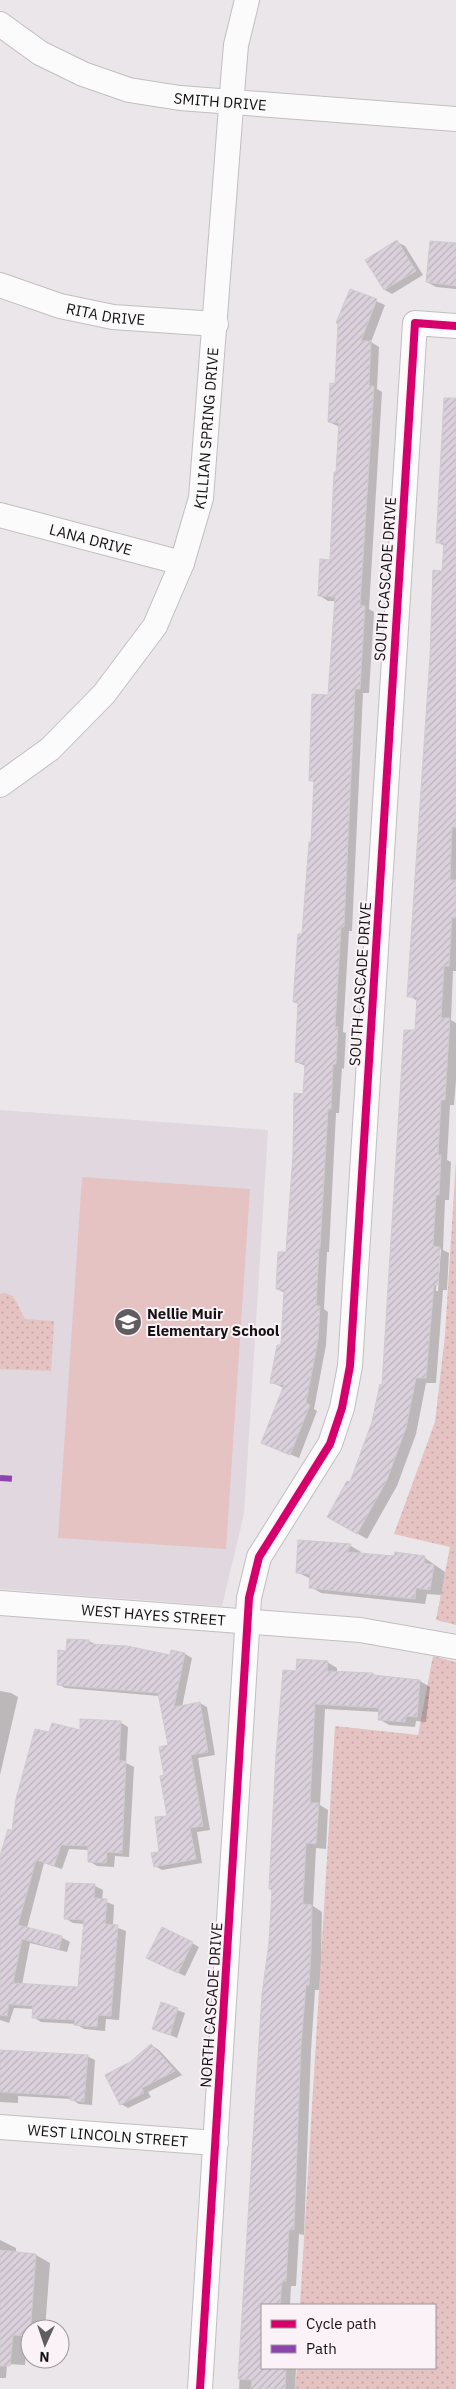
<svg xmlns="http://www.w3.org/2000/svg" width="456" height="2389" viewBox="0 0 456 2389" font-family="'IBM Plex Sans',sans-serif">
  <style>
    .built { fill: #e1d7de }
    .grass { fill: url(#grass-dots) }
    .garden { fill: #e5c3c2 }
    .shadow { fill: #0003; fill-rule: evenodd }
    .building { fill: url(#building-hatch); stroke: #cecbce }
    .lines { fill: none; stroke-linecap: round; stroke-linejoin: round }
    .minor-casing { stroke: #c2bec0; stroke-width: 26 }
    .minor { stroke: #fcfbfc; stroke-width: 24 }
    .quiet { stroke: #8e44ad; stroke-width: 6; stroke-dasharray: 12 6; stroke-linecap: butt }
    .cycleway-casing { stroke: #faf2f6; stroke-width: 11 }
    .cycleway { stroke: #d6006c; stroke-width: 8 }
    .labels { text-anchor: middle; dominant-baseline: central; stroke-width: 4; stroke-linejoin: round; paint-order: stroke }
    .street-label { font-size: 15px; fill: #151214; stroke: #faf2f6 }
    .poi-label { font-size: 15px; font-weight: bold; fill: #151214; stroke: #faf2f6; text-anchor: start }
  </style>
  <defs>
    <pattern id="grass-dots" width="8" height="8" patternUnits="userSpaceOnUse" patternTransform="scale(1.25)"><rect width="8" height="8" fill="#e5c3c2"/><path d="M2 2h.1M6 6h.1" fill="none" stroke="#c4a6a6" stroke-width="1.8" stroke-linecap="round"/></pattern>
    <pattern id="building-hatch" width="6" height="6" patternUnits="userSpaceOnUse" patternTransform="scale(1.25)"><rect width="6" height="6" fill="#dbd1dc"/><path d="M-1 1l2-2M0 6l6-6M5 7l2-2" fill="none" stroke="#bbb2bc"/></pattern>
  </defs>
  <rect width="100%" height="100%" fill="#ebe6e9"/>
  <polygon class="built" points="0,1110 268,1130 244,1514 222,1606 0,1589"/>
  <g class="grass">
    <polygon points="456,1160 456,1625 436,1620 450,1547 394,1534 435,1422 445,1335"/>
    <polygon points="5,1293 13,1296 25,1319 54,1321 51,1371 0,1369 0,1294"/>
    <polygon points="433,1656 456,1662 456,2389 295,2389 297,2368 435,2368 435,2305 300,2305 335,1726 418,1735"/>
  </g>
  <polygon class="garden" points="82,1177 250,1189 226,1549 58,1538"/>
  <g class="shadow">
    <polygon points="397,242 405,246 423,275 392,294 385,290"/>
    <polygon points="456,245 456,289 436,287 427,282"/>
    <polygon points="351,290 385,305 371,342 379,347 377,389 382,392 369,609 374,612 369,693 363,693 352,931 349,931 343,1032 346,1033 344,1069 342,1068 339,1113 336,1113 329,1252 327,1252 324,1309 328,1312 326,1345 314,1409 317,1411 299,1458 263,1443 284,1388 271,1382 282,1347 285,1293 277,1289 287,1253 306,1066 296,1062 299,1004 294,1002 304,935 312,844 315,783 310,780 330,696 336,601 328,601 320,596 331,561 337,473 340,427 329,422"/>
    <path d="M 456,416 L 456,971 L 453,971 L 451,1020 L 456,1023 L 456,1080 L 454,1105 L 450,1105 L 447,1160 L 451,1162 L 449,1200 L 445,1200 L 443,1250 L 449,1253 L 447,1290 L 443,1290 L 436,1383 L 426,1383 L 416,1434 L 397,1486 L 367,1539 L 328,1517 L 351,1484 L 373,1423 L 383,1386 L 416,1032 L 418,1001 L 409,996 L 443,572 L 445,546 L 437,542 ZM 438,1249 L 441,1249 L 438,1291 L 436,1291 Z"/>
    <polygon points="299,1542 351,1546 361,1552 359,1555 425,1558 445,1572 441,1595 427,1594 425,1604 321,1593 311,1587 311,1579 297,1572"/>
    <polygon points="89,1641 96,1645 171,1656 185,1654 192,1658 182,1707 200,1703 207,1707 215,1755 198,1758 210,1830 197,1832 202,1863 162,1870 155,1866 161,1853 169,1817 166,1776 170,1746 159,1696 65,1688 58,1684 68,1652"/>
    <polygon points="327,1662 337,1668 337,1672 373,1674 378,1677 420,1681 430,1687 426,1722 416,1721 415,1727 389,1725 379,1719 380,1712 325,1709 320,1805 328,1810 326,1849 316,1848 313,1906 322,1912 321,1958 319,1990 315,1990 311,2051 304,2235 299,2234 296,2286 291,2286 290,2305 262,2305 262,2368 296,2368 295,2389 239,2389 264,1994 298,1672"/>
    <polygon points="0,1691 11,1693 18,1697 0,1775"/>
    <polygon points="120,1722 128,1727 126,1763 134,1767 129,1857 115,1856 114,1867 97,1866 89,1861 90,1850 69,1849 62,1869 44,1863 27,1928 61,1937 70,1942 67,1952 30,1943 22,1985 79,1988 85,1924 73,1923 65,1918 95,1886 103,1890 102,1900 114,1905 113,1926 126,1931 119,2020 106,2019 105,2031 84,2029 76,2024 41,2022 33,2017 34,2009 14,2008 9,2023 0,2020 0,1861 14,1832 50,1734 81,1732"/>
    <polygon points="192,1943 199,1947 185,1976 155,1962"/>
    <polygon points="162,2004 185,2013 177,2038 154,2028"/>
    <polygon points="151,2045 159,2050 182,2075 148,2092 151,2097 128,2108 121,2104 131,2063"/>
    <polygon points="0,2051 87,2056 95,2060 92,2105 79,2104 71,2099 18,2096 18,2103 0,2102"/>
    <polygon points="0,2240 16,2248 16,2253 36,2255 50,2263 45,2329 30,2329 30,2342 27,2342 25,2365 7,2364 6,2378 0,2378"/>
  </g>
  <g class="building">
    <polygon points="397,240 416,271 384,290 365,260"/>
    <polygon points="430,241 456,243 456,286 426,282"/>
    <polygon points="350,289 377,299 361,341 371,341 369,386 374,386 360,605 365,606 360,689 355,689 344,927 341,927 335,1027 338,1027 336,1064 333,1064 331,1109 328,1109 320,1248 319,1248 316,1306 320,1306 318,1340 306,1403 310,1405 290,1455 261,1443 284,1385 270,1383 277,1345 281,1345 284,1290 276,1289 278,1252 286,1252 293,1154 294,1093 303,1094 305,1063 295,1062 298,1002 293,1002 298,934 302,934 309,842 311,842 314,781 309,781 312,694 328,695 335,597 318,596 320,559 330,560 334,472 336,472 339,423 328,422 330,383 335,384 338,324 336,323"/>
    <polygon points="444,398 456,398 456,827 452,827 450,880 456,880 456,918 452,917 449,966 444,966 441,1018 450,1018 445,1100 441,1100 438,1155 441,1155 439,1195 436,1195 433,1246 440,1247 438,1285 434,1285 426,1378 416,1378 406,1428 387,1480 357,1534 327,1517 347,1481 350,1482 372,1422 380,1384 382,1385 404,1030 415,1030 417,997 407,997 430,657 433,570 442,571 444,543 436,543"/>
    <polygon points="298,1540 351,1544 347,1552 394,1556 395,1552 425,1556 424,1563 434,1565 430,1590 416,1588 415,1599 309,1588 310,1574 296,1573"/>
    <polygon points="67,1639 89,1640 89,1644 127,1646 170,1655 171,1650 185,1653 174,1707 200,1702 208,1752 191,1755 203,1826 190,1828 196,1859 154,1867 151,1853 159,1852 155,1817 167,1816 160,1776 164,1775 159,1747 168,1745 158,1693 57,1685 58,1650 66,1651"/>
    <polygon points="297,1659 328,1661 327,1671 373,1673 373,1675 420,1680 417,1717 406,1716 405,1722 378,1720 379,1708 315,1704 310,1803 319,1803 316,1844 306,1843 303,1900 303,1904 312,1905 311,1952 309,1985 306,1985 301,2045 294,2230 289,2229 286,2281 282,2281 280,2305 262,2305 262,2368 286,2368 285,2389 251,2389 252,2380 238,2379 262,1994 269,1943 272,1890 269,1889 276,1755 283,1670 296,1671"/>
    <polygon points="80,1719 121,1721 119,1761 126,1761 122,1853 107,1852 106,1863 88,1862 88,1846 61,1845 54,1866 36,1860 18,1925 62,1936 59,1949 22,1939 13,1983 78,1987 84,1920 64,1919 66,1883 95,1884 94,1898 107,1899 105,1924 118,1925 111,2016 98,2015 97,2027 74,2025 75,2020 32,2018 33,2006 9,2004 7,2016 0,2015 0,1856 8,1829 12,1831 16,1799 35,1729 49,1732 52,1723 80,1730"/>
    <polygon points="162,1927 193,1942 178,1973 146,1958"/>
    <polygon points="161,2002 178,2008 170,2035 152,2029"/>
    <polygon points="151,2044 175,2071 142,2088 144,2093 120,2105 105,2075 130,2062"/>
    <polygon points="0,2050 88,2055 84,2102 70,2100 70,2096 0,2092"/>
    <polygon points="0,2250 36,2254 30,2336 13,2335 10,2366 0,2366"/>
  </g>
  <g class="lines">
    <g class="minor-casing">
      <g id="minor">
        <path id="s1" d="M 0,24 L 40,53 L 83,74 L 129,90 L 180,98 L 456,119"/>
        <path id="s2" d="M 0,285 L 60,306 L 113,317 L 216,324"/>
        <path id="s3" d="M 0,515 L 182,563"/>
        <path id="s4" d="M 0,785 L 50,749 L 104,694 L 155,626 L 182,563 L 201,498 L 233,81 L 236,45 L 247,0"/>
        <path id="s5" d="M 0,1603 L 360,1630 L 456,1647"/>
        <path id="s6" d="M 0,2127 L 216,2143"/>
        <polyline points="200,2389 249,1598 259,1557 330,1444 342,1408 350,1366 415,323 456,326"/>
      </g>
    </g>
    <use href="#minor" class="minor"/>
    <polyline class="quiet" points="0,1478 16,1479"/>
    <g class="cycleway-casing">
      <polyline id="cycleway" points="200,2389 249,1598 259,1557 330,1444 342,1408 350,1366 415,323 456,326"/>
    </g>
    <use href="#cycleway" class="cycleway"/>
  </g>
  <defs>
    <g id="school-disc" transform="scale(1.4375)"><circle r="9.5" fill="#605c5f" stroke="#faf2f6"/><path d="M0-5L7-2L0 1L-7-2ZM-4 1L0 2.5L4 1V4Q0 6-4 4Z" fill="#fff"/></g>
  </defs>
  <g fill-rule="evenodd">
    <use href="#school-disc" x="128" y="1322"/>
  </g>
  <g class="labels">
    <g class="street-label">
      <text stroke="none"><textPath href="#s1" startOffset="238">SMITH DRIVE</textPath></text>
      <text stroke="none"><textPath href="#s2" startOffset="110">RITA DRIVE</textPath></text>
      <text stroke="none"><textPath href="#s4" startOffset="430">KILLIAN SPRING DRIVE</textPath></text>
      <text stroke="none"><textPath href="#s3" startOffset="94">LANA DRIVE</textPath></text>
      <text transform="translate(385 579) rotate(-86)">SOUTH CASCADE DRIVE</text>
      <text transform="translate(360 984) rotate(-86)">SOUTH CASCADE DRIVE</text>
      <text stroke="none"><textPath href="#s5" startOffset="154">WEST HAYES STREET</textPath></text>
      <text transform="translate(211 2005) rotate(-86)">NORTH CASCADE DRIVE</text>
      <text stroke="none"><textPath href="#s6" startOffset="108">WEST LINCOLN STREET</textPath></text>
    </g>
    <g class="poi-label">
      <text x="147" y="1313">Nellie Muir<tspan x="147" dy="17">Elementary School</tspan></text>
    </g>
  </g>
  <rect x="261" y="2304" width="175" height="65" fill="#faf2f6" stroke="#9e989c"/>
  <rect x="271" y="2320" width="25" height="8" fill="#d6006c" stroke="#9e989c"/>
  <text x="306" y="2329" font-size="15" fill="#151214">Cycle path</text>
  <rect x="271" y="2345" width="25" height="8" fill="#8e44ad" stroke="#9e989c"/>
  <text x="306" y="2354" font-size="15" fill="#151214">Path</text>
  <g transform="translate(45 2344) rotate(183)"><circle r="24" fill="#faf2f6" stroke="#9e989c"/>
  <path d="M0-4L9 19L0 12L-9 19Z" fill="#605c5f"/>
  <text y="-8" font-size="14" font-weight="bold" text-anchor="middle" fill="#151214">N</text>
  </g>
</svg>
